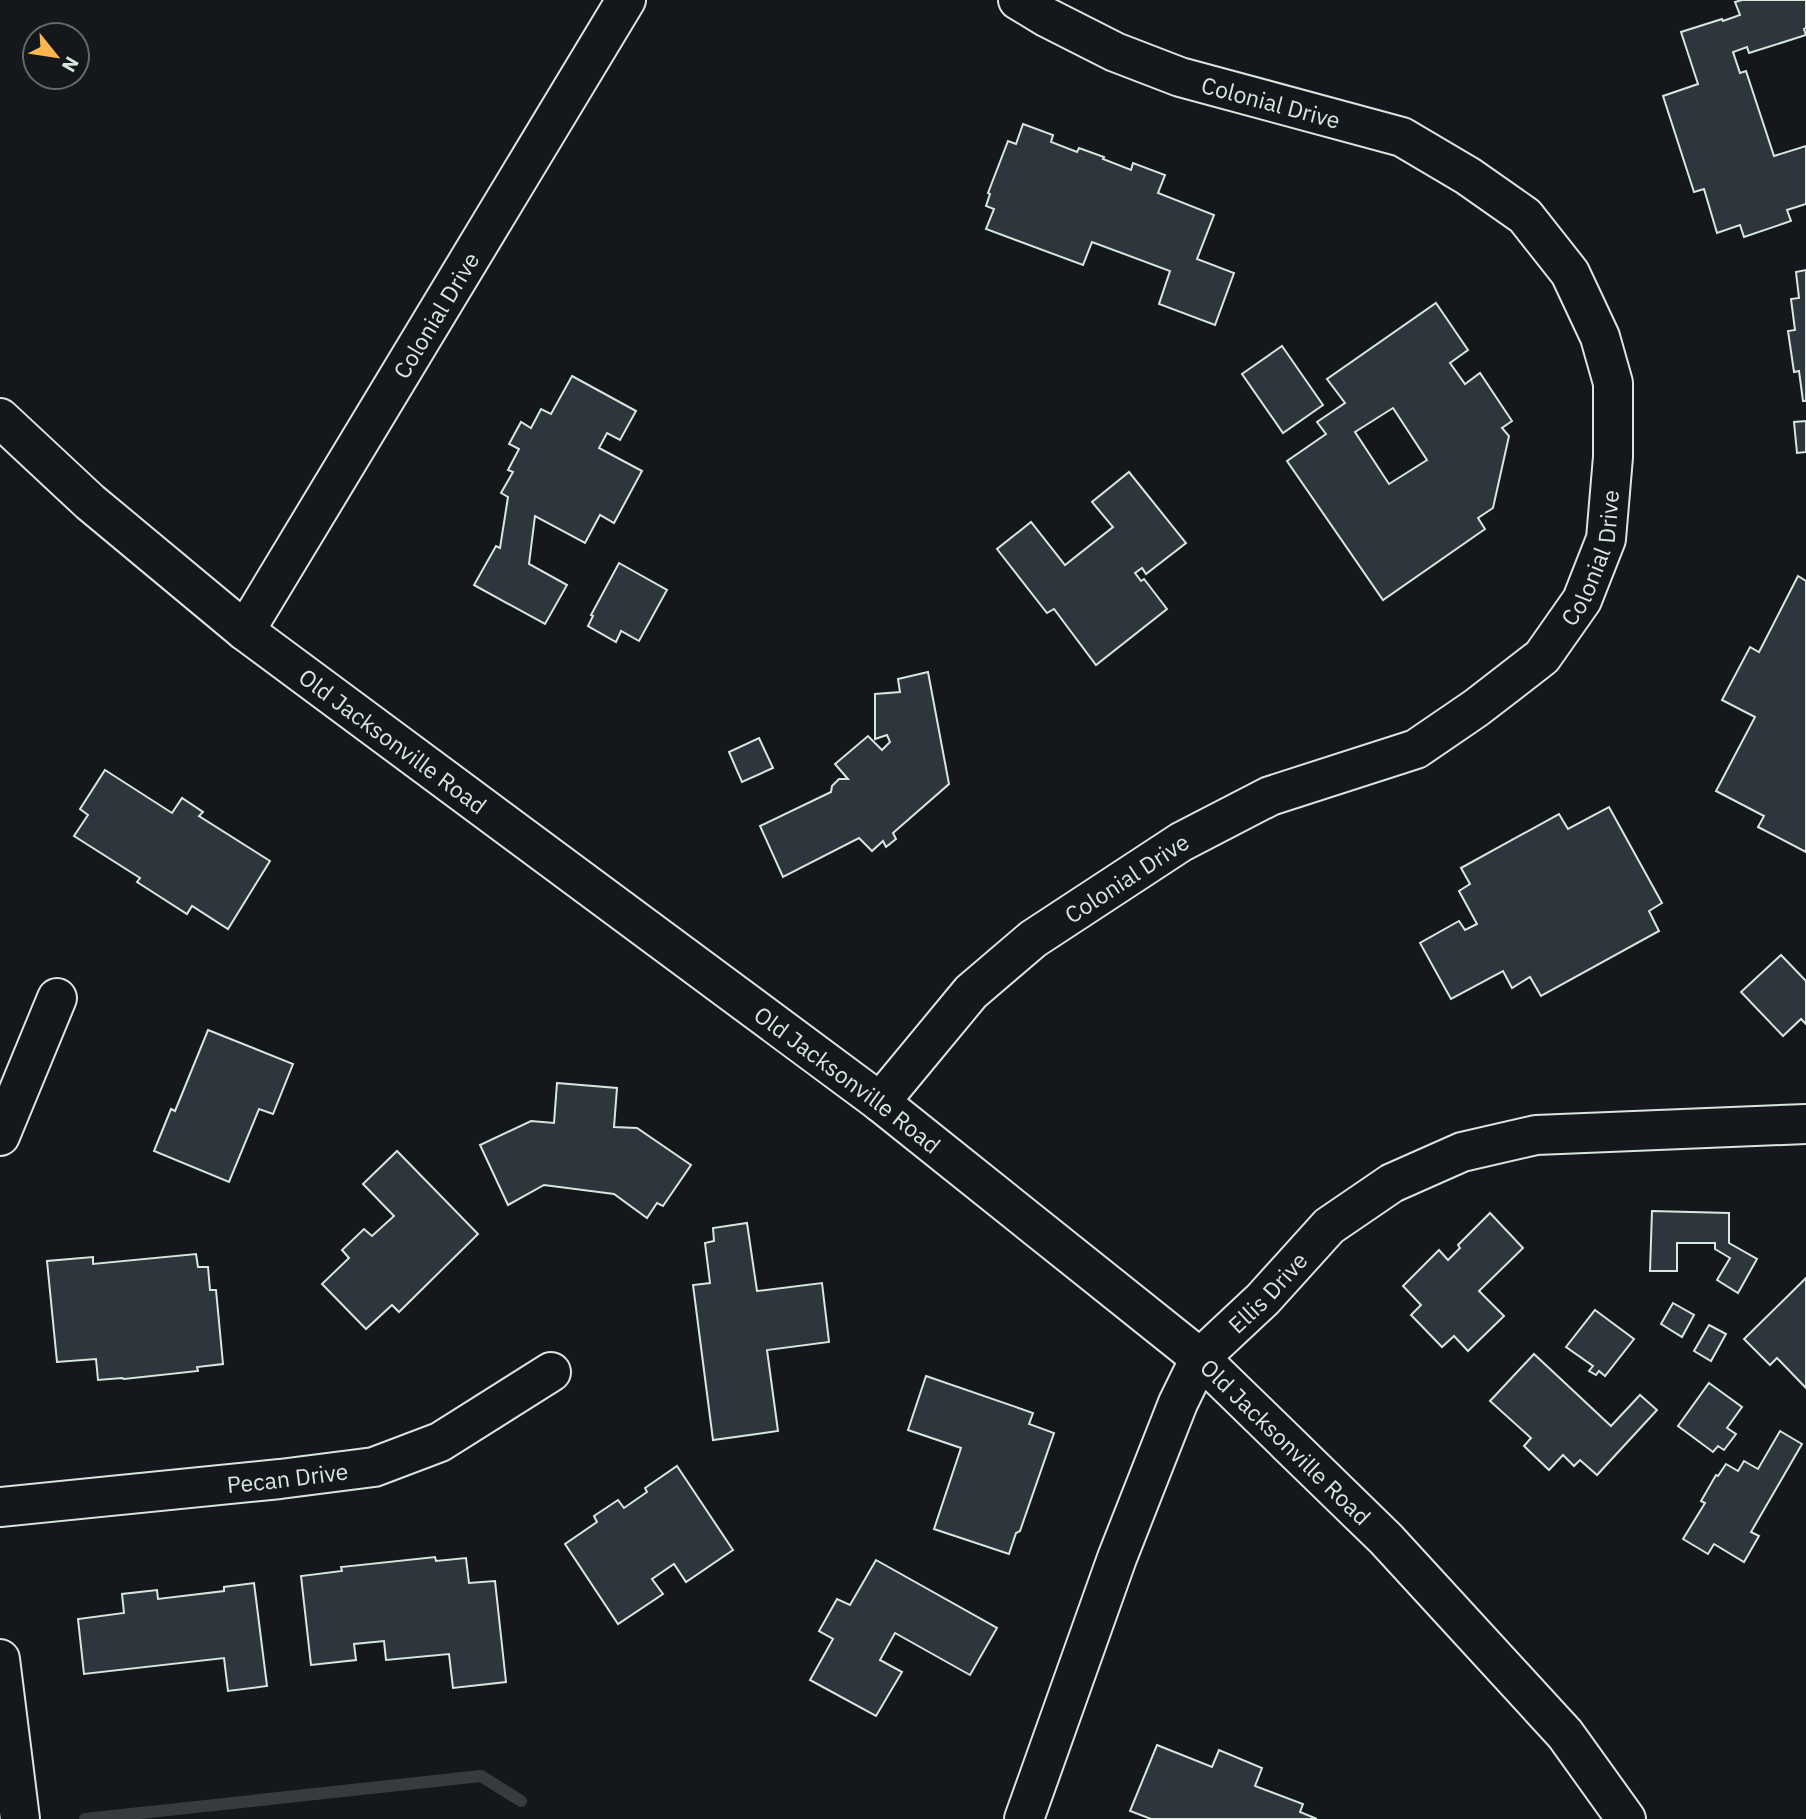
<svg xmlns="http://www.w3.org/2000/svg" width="1806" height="1819" viewBox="0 0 1806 1819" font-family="'IBM Plex Sans',sans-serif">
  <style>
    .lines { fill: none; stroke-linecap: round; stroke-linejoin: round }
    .stream { stroke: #363b3e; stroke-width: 12 }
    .building { fill: #2c363c; stroke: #d8e6dc; stroke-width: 2; fill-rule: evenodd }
    .minor-casing { stroke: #d8e6dc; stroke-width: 42 }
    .major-casing { stroke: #d8e6dc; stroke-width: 42 }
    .minor { stroke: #14181c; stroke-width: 38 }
    .major { stroke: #14181c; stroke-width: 38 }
    .labels { text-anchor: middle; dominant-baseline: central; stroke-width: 5; stroke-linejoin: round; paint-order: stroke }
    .street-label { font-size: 23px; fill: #d8e6dc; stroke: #14181c }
  </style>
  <rect width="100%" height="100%" fill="#14181c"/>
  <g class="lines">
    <polyline class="stream" points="85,1819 481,1776 521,1801"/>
  </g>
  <g class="building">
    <polygon points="1742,0 1806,0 1806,28 1804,29 1806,35 1749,53 1747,47 1733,52 1740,73 1746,71 1774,156 1806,146 1806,204 1787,210 1791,221 1744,237 1740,225 1717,233 1704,189 1694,192 1663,96 1698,84 1681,32 1722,19 1723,21 1740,15 1735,2"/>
    <polygon points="1023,124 1053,135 1051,142 1077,152 1079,148 1104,157 1103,159 1131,170 1133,163 1165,175 1158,193 1214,215 1197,259 1234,273 1215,325 1159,304 1170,271 1092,242 1083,265 986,229 994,209 986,206 990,194 988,193 1008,141 1016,144"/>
    <polygon points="1806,270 1806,401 1803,401 1799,371 1794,372 1788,331 1795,330 1791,299 1799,298 1796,272"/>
    <path d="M 1436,303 L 1468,350 L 1450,363 L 1465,384 L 1480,373 L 1512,421 L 1502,428 L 1509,436 L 1493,508 L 1478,518 L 1485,529 L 1383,600 L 1287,461 L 1326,434 L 1317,422 L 1345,403 L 1327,379 ZM 1393,408 L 1427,460 L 1389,484 L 1355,432 Z"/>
    <polygon points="1282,346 1323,405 1283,433 1242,374"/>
    <polygon points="572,376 636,411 620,440 607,433 599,448 642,471 614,523 600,515 585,543 535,516 529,564 567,585 545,624 474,585 496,546 500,548 508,497 501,493 513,472 508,470 519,449 509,444 521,422 531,428 541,409 551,414"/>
    <polygon points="1806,421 1806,452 1797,453 1794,422"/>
    <polygon points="1129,472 1186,543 1146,574 1142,568 1135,573 1141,581 1144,579 1167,609 1096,665 1054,609 1047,613 997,549 1031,522 1065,565 1113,527 1092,502"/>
    <polygon points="619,563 667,590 639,641 621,631 616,642 588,626 593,616 591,615"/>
    <polygon points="1798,576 1806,581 1806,852 1758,827 1764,816 1716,791 1755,717 1722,700 1750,647 1759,652"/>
    <polygon points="928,672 949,784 893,833 896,839 886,847 883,841 872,851 859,838 783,877 760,826 831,792 832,786 839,779 848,779 835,764 868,736 882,750 890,742 887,735 875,739 875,694 900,692 898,679"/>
    <polygon points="759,738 773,768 742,782 729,752"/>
    <polygon points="105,770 172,813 182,798 203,812 199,816 270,861 228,929 192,906 187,914 137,882 140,878 74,836 88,815 80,809"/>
    <polygon points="1609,807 1662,903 1649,911 1659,931 1541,996 1530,977 1512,988 1503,971 1451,999 1420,943 1459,921 1465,930 1477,924 1459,891 1470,884 1461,868 1559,814 1568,829"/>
    <polygon points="1781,955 1806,981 1806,1024 1801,1019 1783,1036 1741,992"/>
    <polygon points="208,1030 293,1064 273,1114 259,1109 229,1182 154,1151 171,1109 175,1111"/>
    <polygon points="557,1083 617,1088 614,1127 637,1128 691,1165 663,1206 657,1203 647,1218 614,1194 544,1185 508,1205 480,1145 531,1121 554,1123"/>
    <polygon points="397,1151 478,1234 399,1312 392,1305 366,1329 322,1284 349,1258 342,1250 364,1229 372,1236 394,1216 363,1184"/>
    <polygon points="1652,1211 1729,1213 1729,1243 1757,1259 1738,1293 1717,1280 1730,1258 1715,1249 1715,1243 1677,1243 1677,1271 1650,1271"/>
    <polygon points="1490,1213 1523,1248 1479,1291 1504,1316 1468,1351 1454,1336 1442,1347 1411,1315 1421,1305 1403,1286 1439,1250 1448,1260 1460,1248 1458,1245"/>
    <polygon points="747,1223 757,1291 822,1283 829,1342 767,1350 778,1431 713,1440 693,1285 710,1283 705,1243 714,1241 713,1228"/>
    <polygon points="196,1254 198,1267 208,1267 210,1290 216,1290 223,1364 197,1367 198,1371 124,1379 122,1378 98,1380 96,1359 57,1362 47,1261 93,1257 93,1264"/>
    <polygon points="1806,1278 1806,1388 1777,1358 1770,1365 1744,1339"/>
    <polygon points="1673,1303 1694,1315 1682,1337 1661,1324"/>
    <polygon points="1595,1310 1634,1339 1605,1376 1599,1371 1596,1375 1589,1371 1593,1366 1566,1347"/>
    <polygon points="1709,1325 1726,1334 1711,1361 1694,1351"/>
    <polygon points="1534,1354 1611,1426 1640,1395 1657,1410 1597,1475 1580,1460 1574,1466 1563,1455 1549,1470 1524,1446 1531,1438 1490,1401"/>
    <polygon points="926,1376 1033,1413 1029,1424 1054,1433 1020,1531 1016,1533 1009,1554 934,1529 961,1448 908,1430"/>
    <polygon points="1709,1383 1742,1407 1727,1428 1736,1434 1724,1450 1718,1446 1713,1452 1678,1426"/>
    <polygon points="1780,1431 1802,1444 1751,1532 1759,1536 1744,1562 1714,1544 1708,1554 1683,1539 1705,1503 1701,1501 1716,1475 1718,1476 1726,1464 1738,1471 1744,1461 1758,1469"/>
    <polygon points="677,1466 733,1550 686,1582 674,1564 652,1579 663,1594 618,1624 565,1544 597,1522 594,1516 618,1500 624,1508 647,1492 645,1488"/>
    <polygon points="435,1557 436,1561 466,1558 469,1583 495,1581 506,1682 453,1688 449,1654 386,1660 384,1641 354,1644 356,1660 311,1665 301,1576 342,1571 341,1567"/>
    <polygon points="876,1560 997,1628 970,1675 895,1633 880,1660 902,1672 876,1716 810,1680 833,1639 819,1631 837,1599 850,1605"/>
    <polygon points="254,1583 267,1686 228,1691 224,1658 84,1674 78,1619 124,1613 122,1594 157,1590 158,1599 224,1591 224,1587"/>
    <polygon points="1157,1745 1212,1767 1219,1750 1262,1768 1255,1786 1303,1804 1300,1812 1317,1819 1151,1819 1130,1811"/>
  </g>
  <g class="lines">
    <g class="minor-casing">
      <g id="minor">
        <path id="s1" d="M 245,631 L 626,0"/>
        <path id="s2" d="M 880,1102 L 971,992 L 1033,939 L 1181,842 L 1270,796 L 1416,749 L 1476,708 L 1542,657 L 1582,600 L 1606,539 L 1613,457 L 1613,383 L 1600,337 L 1570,273 L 1525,216 L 1468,176 L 1402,137 L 1180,77 L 1115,52 L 1046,17 L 1018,0"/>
        <polyline points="0,1136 57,998"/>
        <path id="s3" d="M 0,1507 L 280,1479 L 374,1467 L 440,1442 L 551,1372"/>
        <polyline points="0,1659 20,1819"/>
        <path id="s4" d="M 1024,1819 L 1117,1558 L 1178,1403 L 1200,1358 L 1263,1299 L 1329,1226 L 1392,1183 L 1462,1152 L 1536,1135 L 1806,1124"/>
      </g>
    </g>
    <g class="major-casing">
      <g id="major">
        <path id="s5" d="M 0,418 L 90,502 L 245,631 L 880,1102 L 1200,1358 L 1386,1539 L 1565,1734 L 1626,1819"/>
      </g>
    </g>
    <use href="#minor" class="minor"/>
    <use href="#major" class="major"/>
  </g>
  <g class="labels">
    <g class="street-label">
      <text transform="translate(1271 102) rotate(15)">Colonial Drive</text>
      <text stroke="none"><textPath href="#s1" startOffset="369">Colonial Drive</textPath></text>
      <text stroke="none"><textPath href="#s2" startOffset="924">Colonial Drive</textPath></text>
      <text stroke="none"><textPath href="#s5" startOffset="509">Old Jacksonville Road</textPath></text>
      <text stroke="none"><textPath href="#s2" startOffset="336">Colonial Drive</textPath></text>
      <text stroke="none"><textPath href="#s5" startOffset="1076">Old Jacksonville Road</textPath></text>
      <text stroke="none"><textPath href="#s4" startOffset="588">Ellis Drive</textPath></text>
      <text stroke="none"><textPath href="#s5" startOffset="1645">Old Jacksonville Road</textPath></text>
      <text stroke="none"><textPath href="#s3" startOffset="289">Pecan Drive</textPath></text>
    </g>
  </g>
  <g transform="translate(56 56) rotate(120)"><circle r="33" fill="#14181c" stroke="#626a69" stroke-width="2"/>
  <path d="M0-5L12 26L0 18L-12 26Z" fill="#ffb74d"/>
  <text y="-10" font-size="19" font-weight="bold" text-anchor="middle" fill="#d8e6dc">N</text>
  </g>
</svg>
